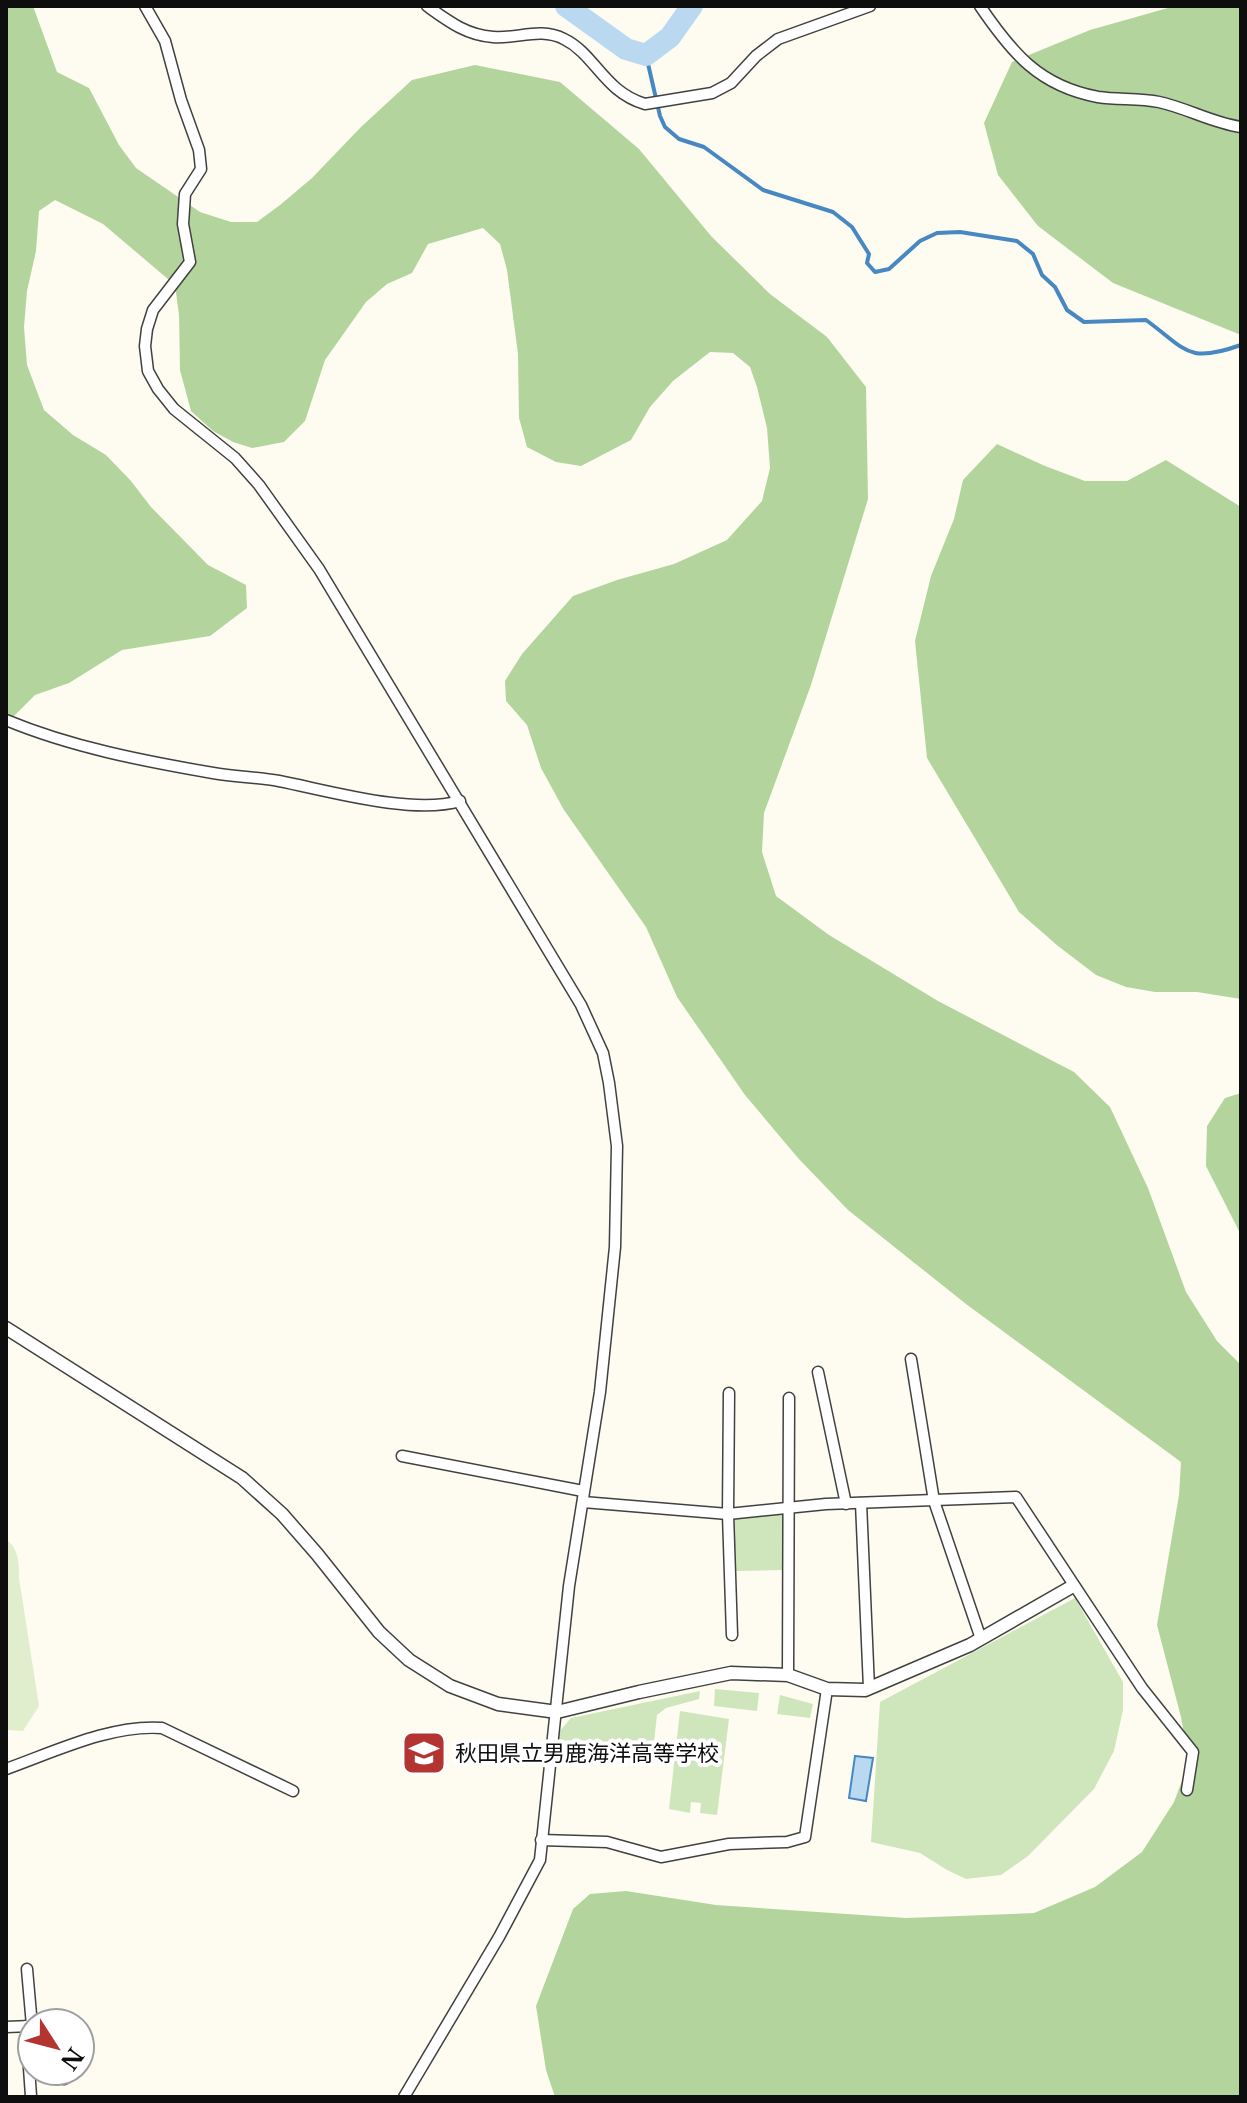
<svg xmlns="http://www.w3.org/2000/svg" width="1247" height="2103" viewBox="0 0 1247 2103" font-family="'Libre Baskerville','Noto Sans JP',serif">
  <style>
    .green { fill: #cfe6bd }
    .forest { fill: #b3d59d }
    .pitch { fill: #e1eece }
    .water { fill: #bad9f1; stroke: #4788c2; stroke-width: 2 }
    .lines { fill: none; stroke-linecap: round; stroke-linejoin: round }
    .stream { stroke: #4788c2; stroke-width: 4 }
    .river { stroke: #bad9f1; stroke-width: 22 }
    .minor-casing { stroke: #414141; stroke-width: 13 }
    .tertiary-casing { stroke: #414141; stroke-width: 15 }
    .minor { stroke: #fff; stroke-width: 10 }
    .tertiary { stroke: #fff; stroke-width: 12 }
    .labels { text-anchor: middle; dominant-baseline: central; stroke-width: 8; stroke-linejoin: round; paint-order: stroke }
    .poi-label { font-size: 22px; fill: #0e0e0e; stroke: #fff; text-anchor: start }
  </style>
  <rect width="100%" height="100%" fill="#fefcf1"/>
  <g class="green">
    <polygon points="786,1514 785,1570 736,1571 734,1516"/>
    <polygon points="1075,1598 1123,1682 1123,1710 1114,1751 1094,1789 1028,1856 1001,1875 966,1879 947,1870 920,1853 871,1842 880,1702"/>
    <polygon points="715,1689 759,1693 757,1711 714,1706"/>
    <polygon points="700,1691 699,1699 666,1708 657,1715 652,1759 648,1764 559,1754 558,1733 571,1718"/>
    <polygon points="780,1695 813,1704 810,1718 777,1714"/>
    <polygon points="680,1711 729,1719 717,1815 700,1813 701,1803 691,1802 690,1813 669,1809"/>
  </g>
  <g class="forest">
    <polygon points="6,6 33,6 57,72 89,88 119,145 136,168 200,212 231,222 257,222 280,205 312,178 361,127 412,80 475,65 560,82 639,149 711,236 770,294 827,337 866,387 868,499 811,685 764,813 762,852 776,896 829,935 938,1001 1074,1072 1110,1107 1148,1188 1186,1292 1217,1341 1241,1365 1241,2097 555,2097 546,2070 536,2006 573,1909 590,1894 626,1891 716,1905 906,1918 1034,1913 1095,1887 1142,1852 1174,1802 1189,1762 1181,1717 1157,1625 1179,1495 1181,1462 966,1304 848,1210 798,1158 745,1095 677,997 646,927 564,810 541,768 527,725 506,701 505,681 522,654 573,596 617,580 674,564 727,540 762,501 770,468 767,428 757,387 750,367 733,353 710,352 673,381 650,407 631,440 581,466 556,462 527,447 519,418 518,354 507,270 500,244 483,228 428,244 412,273 387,284 366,302 325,360 305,421 284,442 252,448 233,442 213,431 191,411 180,370 179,315 175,285 103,224 55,200 39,211 36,251 27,291 24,327 27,365 44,410 73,435 106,455 131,481 151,507 208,565 246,585 247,608 210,636 122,650 69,683 35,695 6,724"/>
    <polygon points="1175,6 1241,6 1241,335 1113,283 1038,226 998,175 984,123 1012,62 1090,30"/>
    <polygon points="997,444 1045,466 1085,481 1127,481 1166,460 1241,507 1241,999 1197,992 1155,992 1126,987 1096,975 1058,946 1019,912 927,758 915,641 931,576 954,519 963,480"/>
    <polygon points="1241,1093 1241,1235 1206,1166 1207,1126 1225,1098"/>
  </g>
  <path class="pitch" d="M 6,1539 C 19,1549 19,1563 19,1578 L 39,1706 L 23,1731 L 6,1730 Z"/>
  <polygon class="water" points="855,1756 873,1758 866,1801 849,1798"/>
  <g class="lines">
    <path class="stream" d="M 646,55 L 660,116 L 665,127 L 679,139 L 704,147 L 763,190 L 833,212 L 852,227 L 869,254 L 867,263 L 875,272 L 889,269 L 920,241 L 937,233 L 960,232 L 1017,241 L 1033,254 L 1042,275 L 1055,287 L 1067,310 L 1084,322 L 1146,320 C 1187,350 1187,364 1241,345"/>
    <polyline class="river" points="566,6 626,49 646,55 670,37 692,6"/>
    <g class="minor-casing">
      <g id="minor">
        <polyline points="145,6 165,41 181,100 199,150 201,169 185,194 183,224 190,262 153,310 147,329 145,346 148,371 158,389 174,409 235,458 259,485 319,569 581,1005 603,1053 609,1083 617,1146 615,1247 600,1392 569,1586 540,1860 499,1937 404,2097"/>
        <path d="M 427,6 C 448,21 466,35 493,37 C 518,39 540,27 564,39 C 595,54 604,92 645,104 L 712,93 L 731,83 L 756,56 L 778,39 L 870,6"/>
        <path d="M 980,6 C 1012,53 1039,86 1098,97 C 1118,100 1139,98 1159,102 C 1187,108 1212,123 1241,127"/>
        <path d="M 6,720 C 71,747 143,761 213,773 C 235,777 257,777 279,781 C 330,791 412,815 460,801"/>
        <polyline points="911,1359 934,1501 981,1639"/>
        <polyline points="818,1372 846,1504"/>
        <polyline points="729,1393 728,1514 732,1635"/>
        <polyline points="402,1456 583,1491"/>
        <polyline points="583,1502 728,1514 826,1504 1016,1497 1142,1688 1193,1752 1187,1790"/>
        <polyline points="861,1503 869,1688"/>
        <polyline points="788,1675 789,1398"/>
        <path d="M 6,1769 C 54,1752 111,1724 162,1728 L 293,1791"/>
        <polyline points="541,1840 607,1842 661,1857 729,1844 787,1842 805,1837 827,1689"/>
        <polyline points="27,1969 32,2026"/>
        <polyline points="26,2026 31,2096"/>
        <polyline points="6,2027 32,2026"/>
        <polyline points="63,2071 64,2079"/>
      </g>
    </g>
    <g class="tertiary-casing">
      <polyline id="tertiary" points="6,1328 242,1478 282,1514 317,1554 379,1632 409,1660 450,1686 498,1704 557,1712 639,1692 731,1673 788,1675 827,1689 865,1690 970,1645 1073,1586"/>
    </g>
    <use href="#minor" class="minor"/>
    <use href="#tertiary" class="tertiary"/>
  </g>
  <defs>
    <g id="school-square" transform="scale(2.3)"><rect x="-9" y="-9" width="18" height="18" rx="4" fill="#b33431" stroke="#fff"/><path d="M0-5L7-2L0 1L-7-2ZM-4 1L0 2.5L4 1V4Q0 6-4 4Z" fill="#fff"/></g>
  </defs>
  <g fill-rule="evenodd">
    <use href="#school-square" x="424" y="1753"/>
  </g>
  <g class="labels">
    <g class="poi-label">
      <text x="455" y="1753">秋田県立男鹿海洋高等学校</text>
    </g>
  </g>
  <rect width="1247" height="2103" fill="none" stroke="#0e0e0e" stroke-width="16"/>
  <g transform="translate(56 2047) rotate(126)"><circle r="38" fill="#ffffff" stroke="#9f9f9f" stroke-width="2"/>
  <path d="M0-6L14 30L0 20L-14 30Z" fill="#b33431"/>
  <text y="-12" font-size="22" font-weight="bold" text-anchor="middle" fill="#0e0e0e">N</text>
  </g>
</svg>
